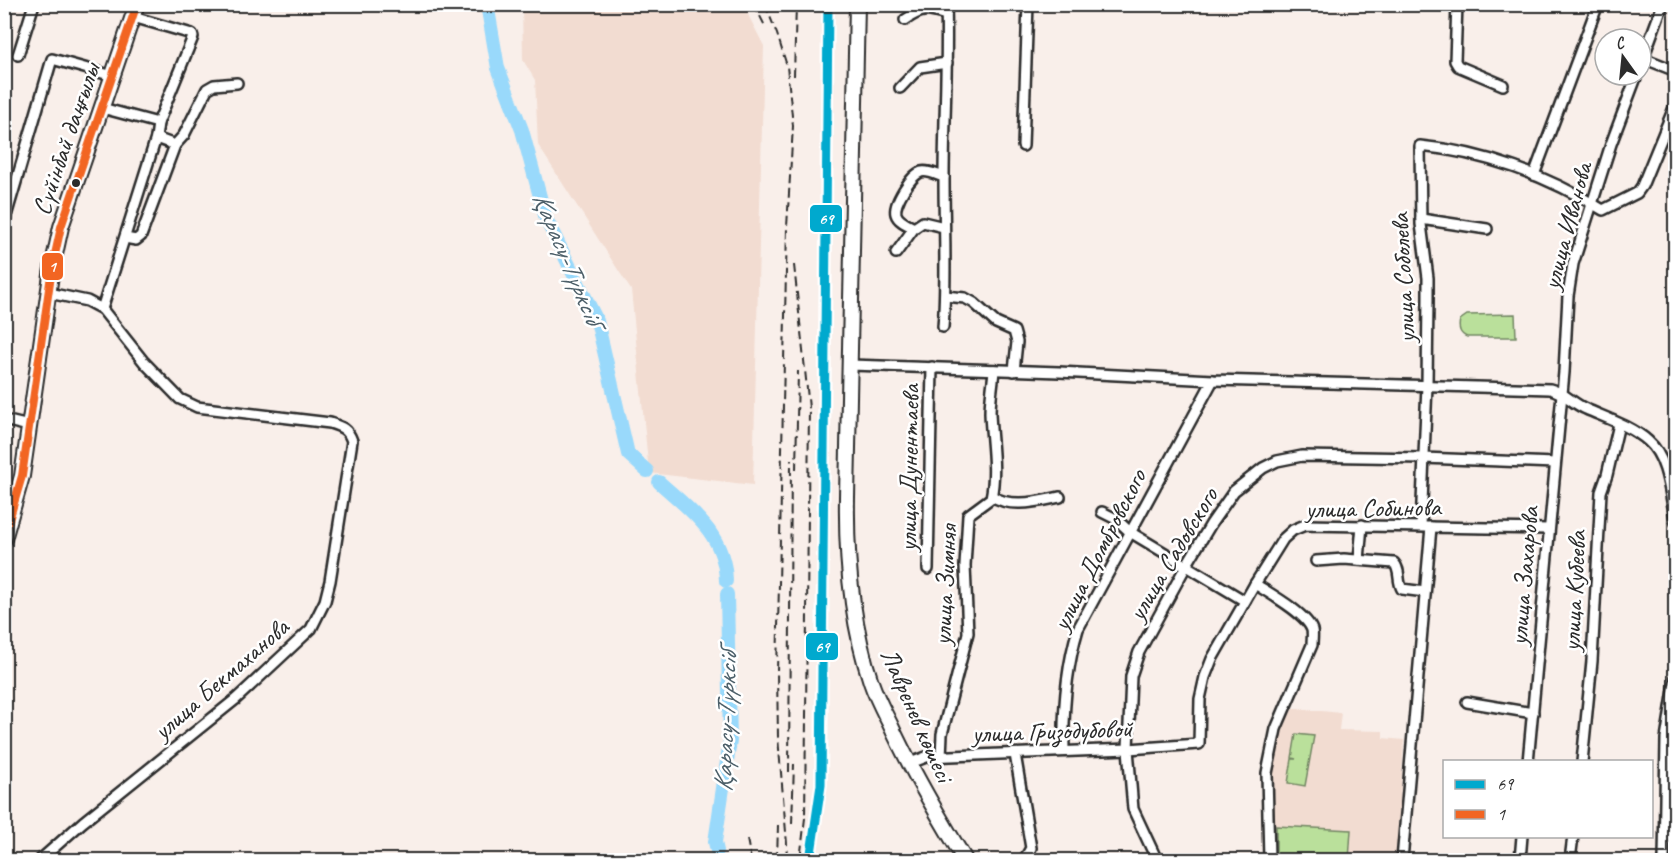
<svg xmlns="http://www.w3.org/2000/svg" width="1680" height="865" viewBox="0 0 1680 865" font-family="Caveat,sans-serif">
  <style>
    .built { fill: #f2dcd1 }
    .green { fill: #bae09b; stroke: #728663; stroke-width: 1.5 }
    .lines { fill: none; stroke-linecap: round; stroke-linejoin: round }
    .river { stroke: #99d9fb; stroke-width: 14 }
    .minor-casing { stroke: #2b2b2b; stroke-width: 14 }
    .primary-casing { stroke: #2b2b2b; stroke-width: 18 }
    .minor { stroke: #fff; stroke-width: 9 }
    .primary { stroke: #fff; stroke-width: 14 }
    .rail { stroke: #2b2b2b; stroke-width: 2; stroke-dasharray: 9 4.5; stroke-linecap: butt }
    .bus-1-casing { stroke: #fff; stroke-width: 12 }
    .bus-1 { stroke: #f26522; stroke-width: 8 }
    .rail-1-casing { stroke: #fff; stroke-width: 14 }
    .rail-1 { stroke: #00a9ce; stroke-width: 9 }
    .bus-dot { fill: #2b2b2b; stroke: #fff; stroke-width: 2 }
    .labels { text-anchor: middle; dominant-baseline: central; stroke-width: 5; stroke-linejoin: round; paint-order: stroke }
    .street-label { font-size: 26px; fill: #2b2b2b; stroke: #fff }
    .water-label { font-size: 27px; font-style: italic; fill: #4c5f69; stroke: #fff }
    .line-badge { stroke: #fff; stroke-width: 2 }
    .badge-label { font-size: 16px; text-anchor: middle; font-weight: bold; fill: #fff }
  </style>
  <rect width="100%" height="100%" fill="#f9efea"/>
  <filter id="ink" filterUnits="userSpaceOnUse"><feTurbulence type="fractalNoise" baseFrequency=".0167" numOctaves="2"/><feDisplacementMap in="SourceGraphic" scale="12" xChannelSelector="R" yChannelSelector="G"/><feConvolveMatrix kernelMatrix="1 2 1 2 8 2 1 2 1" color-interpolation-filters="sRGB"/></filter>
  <g filter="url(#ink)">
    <g class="built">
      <polygon points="522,5 743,5 764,46 753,485 649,473 631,290 538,145 535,80 523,60"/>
      <polygon points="1293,708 1341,713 1339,730 1383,731 1383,738 1404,740 1396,860 1273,860 1271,775 1280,729"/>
    </g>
    <g class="green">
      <path d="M 1515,314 L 1516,337 L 1467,337 C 1459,334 1458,328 1460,320 L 1467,315 Z"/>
      <polygon points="1296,734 1314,736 1305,786 1288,783 1292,759 1296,759 1292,758"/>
      <polygon points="1276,826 1351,830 1349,860 1276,860"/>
    </g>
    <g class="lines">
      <g class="river">
        <polyline points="487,4 498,68 522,130 546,219 597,321 628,454 647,471"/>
        <path d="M 659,482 C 691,511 725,534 726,581"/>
        <polyline points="717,851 715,842 730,741 727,594"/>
      </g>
      <g class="minor-casing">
        <g id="minor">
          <polyline points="1457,4 1455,61 1458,66 1503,85"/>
          <polyline points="133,17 192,34 193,37 158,123"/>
          <path d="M 905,20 C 922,8 927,9 946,15"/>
          <polyline points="18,55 34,4"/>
          <polyline points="1643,58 1676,71"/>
          <polyline points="1641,64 1663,4"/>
          <polyline points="900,88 920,67 947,63"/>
          <polyline points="156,138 175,145 184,135 207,89 214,85 237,83"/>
          <polyline points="1023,146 1028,4"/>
          <polyline points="1534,175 1598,4"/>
          <polyline points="1421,219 1487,229"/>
          <polyline points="4,223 52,59 113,76"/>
          <path d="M 914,228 C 908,225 898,221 896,214 C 893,204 911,175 921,172 C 928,170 937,175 944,177"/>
          <polyline points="125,238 136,240 141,236 175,145"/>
          <polyline points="896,253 914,228 923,222 944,227"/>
          <polyline points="945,296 965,298 974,303 996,323 1014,331 1017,342 1014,371"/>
          <polyline points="102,309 156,138 158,123 102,108"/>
          <path d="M 943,327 C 947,278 944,229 944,179 C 944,121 948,63 946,4"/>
          <path d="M 850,365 L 1059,372 L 1213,380 L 1550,389 C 1564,392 1573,404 1586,409 C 1606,418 1631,426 1648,441 C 1669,459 1670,497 1676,523"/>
          <polyline points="4,420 29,426"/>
          <path d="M 992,496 C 1011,509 1039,501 1060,497"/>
          <polyline points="1102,512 1116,519 1130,532 1245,601"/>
          <path d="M 1421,526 L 1427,385 L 1428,299 L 1428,278 L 1421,224 L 1420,146 C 1484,152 1548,176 1603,210 L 1637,193 L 1642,186 L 1676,103"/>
          <polyline points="1359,560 1362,525"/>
          <path d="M 1316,561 L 1344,559 L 1394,563 C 1401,570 1397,581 1402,589 L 1425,592"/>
          <polyline points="928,569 932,367"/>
          <path d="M 1255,584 C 1269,593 1307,614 1312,630 C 1313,634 1312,641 1312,645 L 1276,729 L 1267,773 L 1269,860"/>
          <polyline points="1467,702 1533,713"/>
          <path d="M 1064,751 C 1063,709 1066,669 1078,629 L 1213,380"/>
          <polyline points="1015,754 1031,848 1024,860"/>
          <path d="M 941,757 L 942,734 L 968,633 L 965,566 L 968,515 L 991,498 C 997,470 991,441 990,413 C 990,399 993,384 994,370"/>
          <polyline points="1528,762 1564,372 1568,296 1573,264 1611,144 1637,75"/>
          <polyline points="1582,762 1592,661 1601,492 1607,475 1619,424"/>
          <polyline points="908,764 926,757 1128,749 1199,744 1200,699 1205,677 1212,659 1255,584 1283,539 1293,530 1305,525 1549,529"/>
          <polyline points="1154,854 1133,809 1128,749 1131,676 1139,652 1186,566 1211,524 1234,491 1263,468 1277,461 1302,456 1423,458 1555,463"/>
          <path d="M 40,860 L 83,822 L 236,699 L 311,629 L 325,601 L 330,581 L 352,441 C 348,429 342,427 330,423 L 197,407 L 180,399 L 144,362 L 102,309 L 87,301 L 49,293"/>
          <polyline points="1402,860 1431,527"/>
          <polyline points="1520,860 1522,836"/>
          <polyline points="1570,860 1573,836"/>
          <polyline points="1664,860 1666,739 1676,677"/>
        </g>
      </g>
      <g class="primary-casing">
        <g id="primary">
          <path d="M 857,4 L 847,497 C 846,560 851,622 871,682 C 876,697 883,710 890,724 C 912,772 938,816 965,860"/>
          <polyline points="4,539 22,476 52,268 61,227 137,4"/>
        </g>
      </g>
      <use href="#minor" class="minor"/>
      <use href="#primary" class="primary"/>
      <g class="rail">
        <polyline points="754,4 765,26"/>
        <polyline points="765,4 777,34 787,66 793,126 787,227 777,672 778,737 787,844 786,860"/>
        <polyline points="794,76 796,4"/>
        <polyline points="794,265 809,408 805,818 800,860"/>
        <polyline points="796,470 798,371"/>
        <polyline points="789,772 791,460"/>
        <polyline points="792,824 794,764"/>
        <polyline points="747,839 751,860"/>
        <polyline points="777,860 778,825"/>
      </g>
      <g class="bus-1-casing">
        <polyline id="bus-1" points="4,537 22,476 52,268 61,227 137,4"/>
      </g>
      <use href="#bus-1" class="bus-1"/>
      <g class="rail-1-casing">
        <polyline id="rail-1" points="810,860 821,785 828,4"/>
      </g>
      <use href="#rail-1" class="rail-1"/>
    </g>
  </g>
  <circle class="bus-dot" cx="76" cy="183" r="5"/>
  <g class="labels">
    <g class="street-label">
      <text transform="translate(66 139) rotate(-71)">Сүйінбай даңғылы</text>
      <text transform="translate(1567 226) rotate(-75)">улица Иванова</text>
      <text transform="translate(1403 278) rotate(-93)">улица Соболева</text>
      <text transform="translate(909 468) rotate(-89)">улица Дунентаева</text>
      <text transform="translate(1373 508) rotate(-1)">улица Собинова</text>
      <text transform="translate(1099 550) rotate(-63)">улица Домбровского</text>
      <text transform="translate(1173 554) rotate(-59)">улица Садовского</text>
      <text transform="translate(1524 576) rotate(-85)">улица Захарова</text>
      <text transform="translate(945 585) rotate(-87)">улица Зимняя</text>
      <text transform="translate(1574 591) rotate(-87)">улица Кубеева</text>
      <text transform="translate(221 679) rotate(-41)">улица Бекмаханова</text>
      <text transform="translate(917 715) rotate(66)">Лавренев көшесі</text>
      <text transform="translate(1052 731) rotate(-2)">улица Гризодубовой</text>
    </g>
    <g class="water-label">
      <text transform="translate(568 258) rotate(67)">Қарасу-Түрксіб</text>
      <text transform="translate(725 722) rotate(-88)">Қарасу-Түрксіб</text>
    </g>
  </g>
  <g class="line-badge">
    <rect x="809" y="204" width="34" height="29" rx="6" fill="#00a9ce"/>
    <rect x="41" y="252" width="23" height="29" rx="6" fill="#f26522"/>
    <rect x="805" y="632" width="34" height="29" rx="6" fill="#00a9ce"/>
  </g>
  <g class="badge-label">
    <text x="826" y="224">69</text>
    <text x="52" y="272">1</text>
    <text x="822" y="652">69</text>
  </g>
  <rect width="1680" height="865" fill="none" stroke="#fff" stroke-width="24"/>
  <rect x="12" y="12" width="1656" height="841" fill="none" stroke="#2b2b2b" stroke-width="2" filter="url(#ink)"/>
  <rect x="1443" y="760" width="210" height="78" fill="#ffffff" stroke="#aaaaaa" stroke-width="1.5"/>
  <rect x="1455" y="780" width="30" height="9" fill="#00a9ce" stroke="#aaaaaa" stroke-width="1.5"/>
  <text x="1497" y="790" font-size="18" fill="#2b2b2b">69</text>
  <rect x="1455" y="810" width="30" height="9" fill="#f26522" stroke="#aaaaaa" stroke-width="1.5"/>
  <text x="1497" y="820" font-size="18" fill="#2b2b2b">1</text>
  <g transform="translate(1623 57) rotate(345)"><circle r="28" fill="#ffffff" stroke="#aaaaaa" stroke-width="1.5"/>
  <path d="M0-4.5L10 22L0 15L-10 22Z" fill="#2b2b2b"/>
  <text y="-9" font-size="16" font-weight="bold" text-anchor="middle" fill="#2b2b2b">С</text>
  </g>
</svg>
